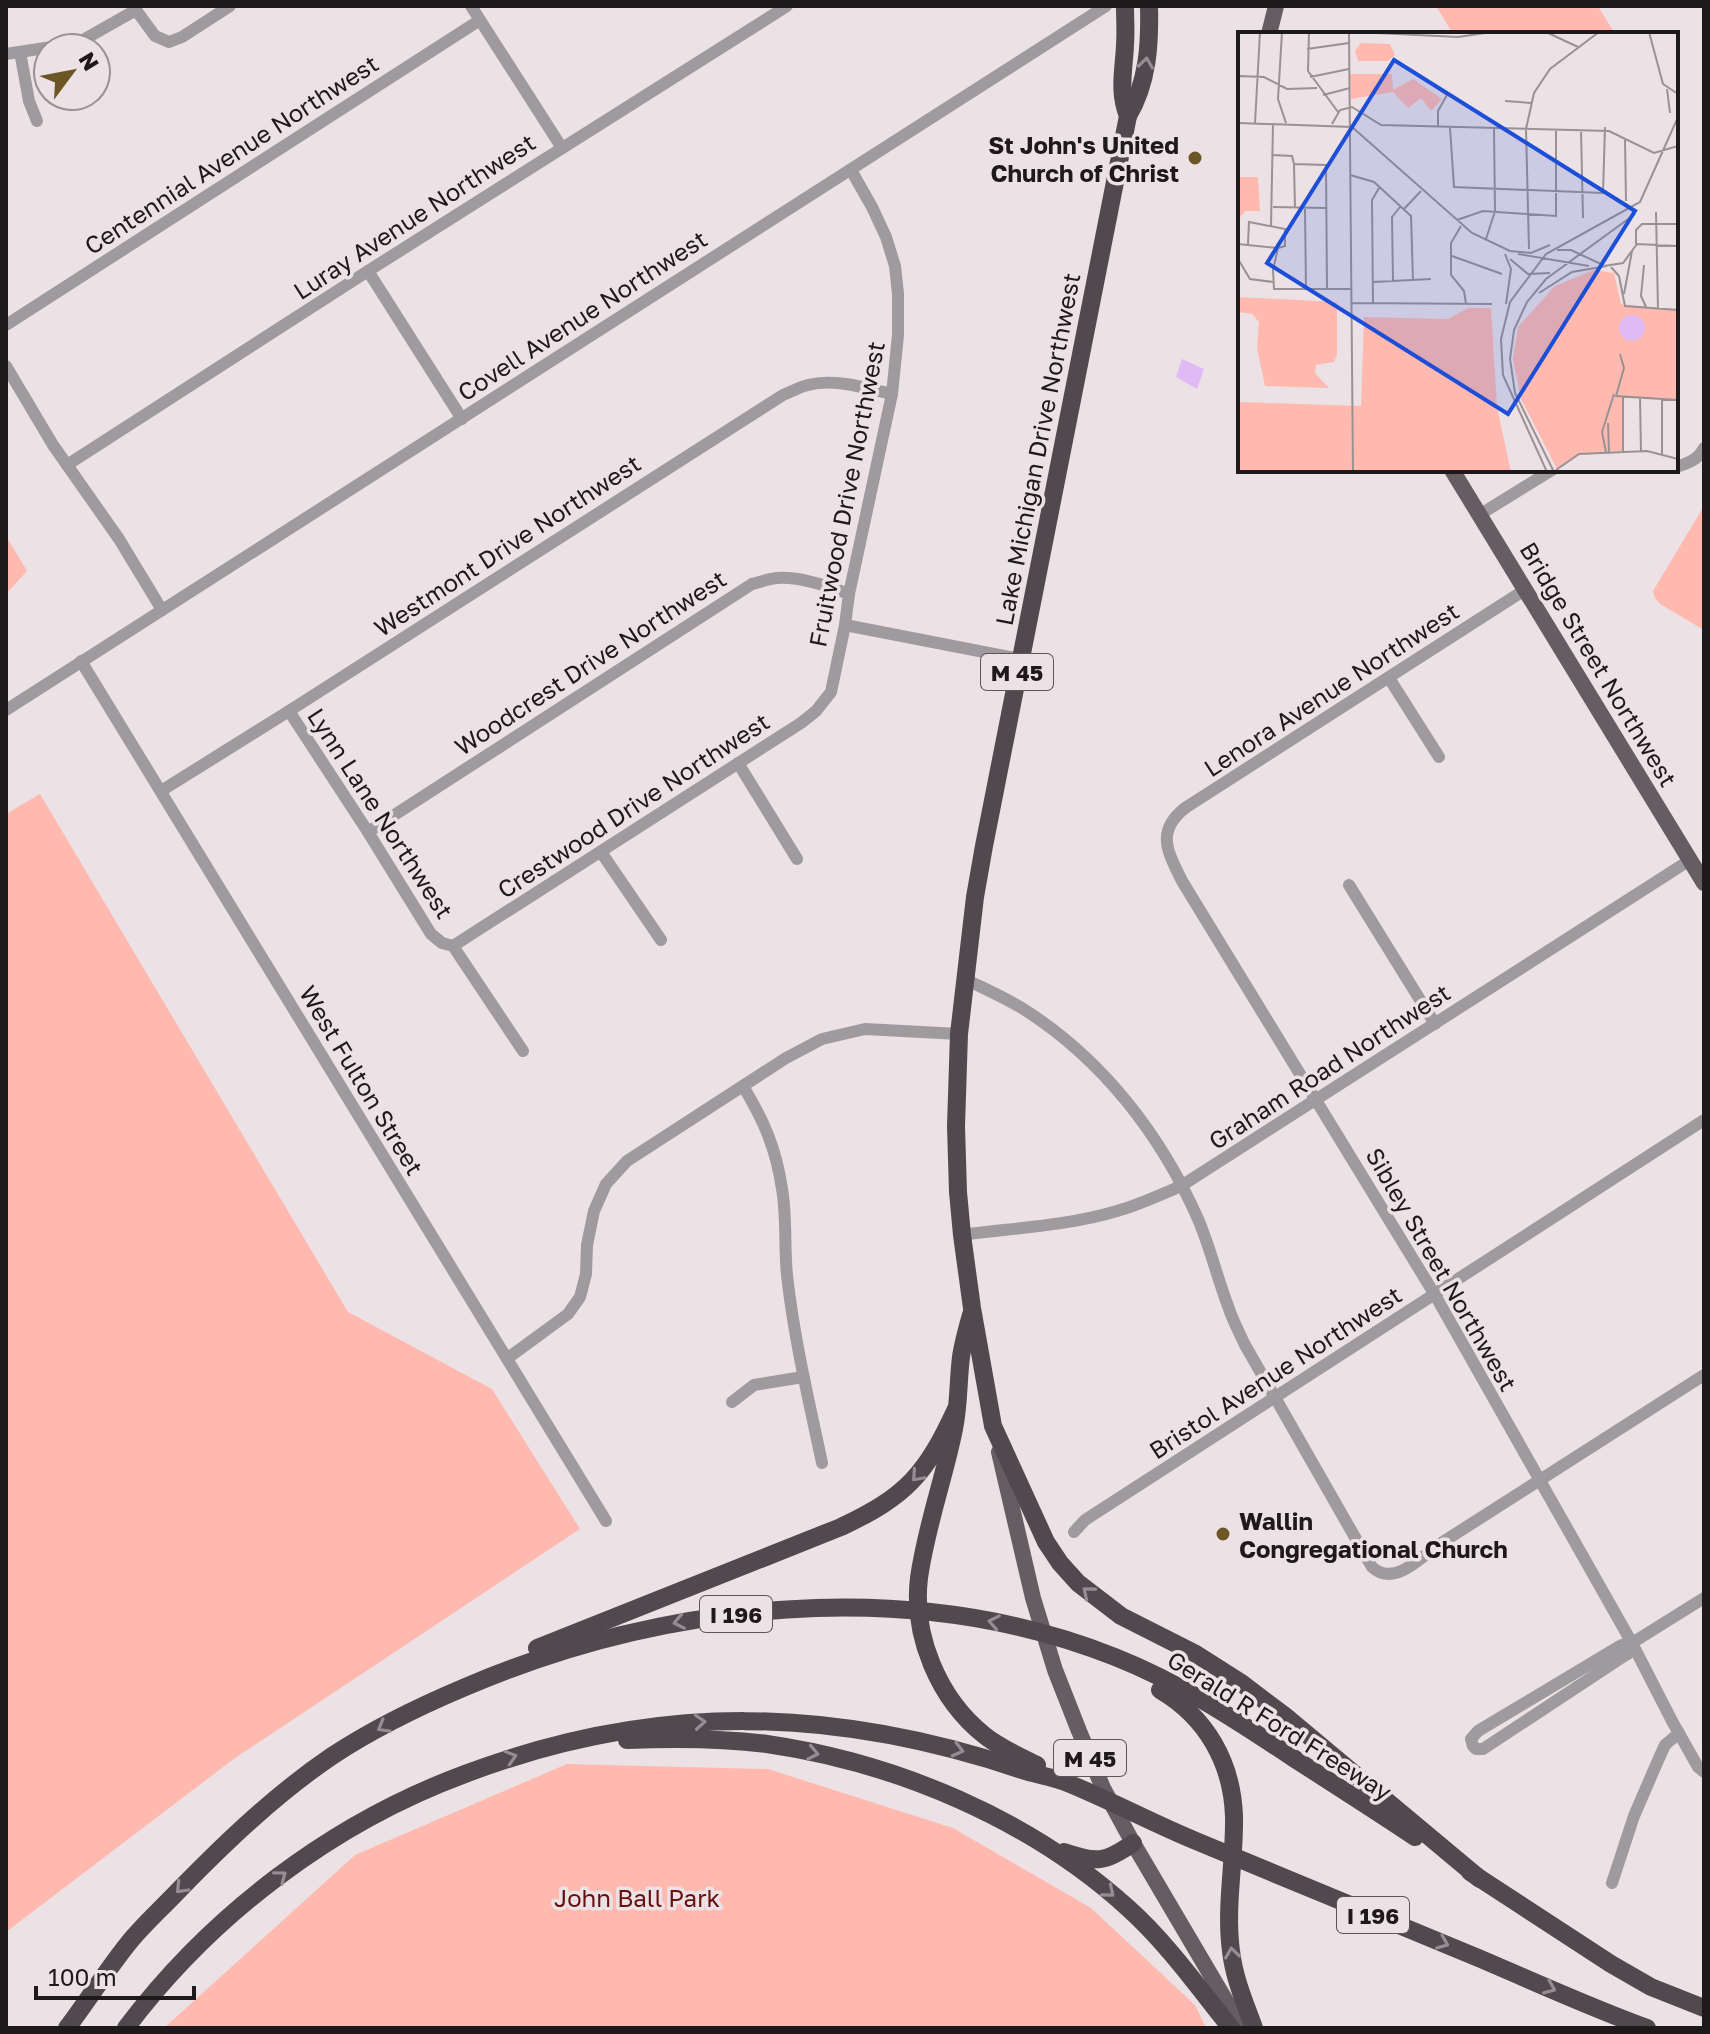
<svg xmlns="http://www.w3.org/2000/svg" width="1710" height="2034" viewBox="0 0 1710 2034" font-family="'Golos Text',sans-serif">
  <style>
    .green { fill: #ffb9af }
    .water { fill: #e0baf4 }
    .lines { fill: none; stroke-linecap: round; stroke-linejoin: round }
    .minor { stroke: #9e9a9d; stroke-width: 12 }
    .major { stroke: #645e63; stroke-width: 16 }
    .highway { stroke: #50494e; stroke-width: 18 }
    .oneway { stroke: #968d92 }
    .poi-dot { fill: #6d5626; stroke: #ece1e5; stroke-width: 3 }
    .labels { text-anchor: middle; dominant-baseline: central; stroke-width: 7; stroke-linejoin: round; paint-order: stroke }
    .shield { fill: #ece1e5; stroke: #5c5658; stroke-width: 2 }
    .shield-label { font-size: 22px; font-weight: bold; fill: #1e1a1c }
    .poi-label { font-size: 24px; font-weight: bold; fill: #1e1a1c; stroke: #ece1e5; text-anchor: end }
    .street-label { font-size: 24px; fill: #1e1a1c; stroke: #ece1e5 }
    .park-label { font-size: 24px; fill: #66110e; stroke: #ece1e5 }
    .inset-road { fill: none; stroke: #9a9195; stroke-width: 2 }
    .view { fill: #1d4ed8; fill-opacity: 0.15; stroke: #1d4ed8; stroke-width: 4 }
    .inset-edge { fill: none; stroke: #1e1a1c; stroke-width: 4 }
  </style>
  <rect width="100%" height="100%" fill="#ece1e5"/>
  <g class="green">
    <polygon points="1436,6 1598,6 1615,34 1453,34"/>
    <polygon points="1704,506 1704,630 1660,604 1655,598 1653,591"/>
    <polygon points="6,536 27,571 6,594"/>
    <polygon points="40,794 348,1312 492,1389 580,1529 235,1758 6,1932 6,814"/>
    <polygon points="567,1764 768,1769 953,1828 1091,1908 1195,2005 1206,2028 164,2028 355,1855"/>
  </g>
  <polygon class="water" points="1182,359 1204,369 1197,389 1176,377"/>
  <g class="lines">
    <g class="minor">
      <polyline points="471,6 562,148"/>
      <polyline points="20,52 29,101 37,121"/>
      <polyline points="6,54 65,45 83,40 136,10 155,36 169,42 182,37 230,6"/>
      <polyline points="368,271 462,419"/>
      <polyline points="6,325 480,20"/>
      <polyline points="6,366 53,445 119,539 162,610"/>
      <polyline points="67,465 368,271 787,6"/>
      <path d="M 1676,467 C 1688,463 1698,460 1704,448"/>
      <polyline points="1479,515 1552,470"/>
      <path d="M 1526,589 L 1185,808 C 1155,832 1168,852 1182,881 L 1435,1295 L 1632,1643 L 1672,1721 L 1698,1767 L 1704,1772"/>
      <polyline points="845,625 1020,659"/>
      <polyline points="81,661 606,1521"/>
      <polyline points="1389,678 1439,757"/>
      <polyline points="6,710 1106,6"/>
      <polyline points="289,711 368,832 431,934 442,943 453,946 523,1051"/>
      <polyline points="738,763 797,859"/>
      <path d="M 161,791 L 289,711 L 783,395 C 791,392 799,387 808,385 C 834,378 866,388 892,394"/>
      <path d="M 368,832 L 752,584 C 758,583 764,580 771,579 C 793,574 828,586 849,594"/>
      <polyline points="601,852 661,940"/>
      <polyline points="1349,885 1435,1024"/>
      <polyline points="453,946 801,723 816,711 831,692 845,625 849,594 892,394 898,335 898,294 895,266 886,237 872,207 851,170"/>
      <path d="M 965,979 C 985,989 1006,998 1025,1010 C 1103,1060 1161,1135 1198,1219 C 1210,1247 1217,1277 1228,1306 C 1232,1319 1239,1332 1245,1345 L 1372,1567 C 1392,1586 1418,1561 1435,1547 L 1704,1375"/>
      <path d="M 743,1086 C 764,1121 776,1148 782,1189 C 787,1217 784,1246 787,1275 C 794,1339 809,1401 822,1463"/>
      <path d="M 962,1235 C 1013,1228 1067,1226 1117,1211 C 1139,1205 1160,1195 1181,1186 L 1690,860"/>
      <polyline points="508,1358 568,1314 580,1297 586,1274 587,1245 594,1211 606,1184 627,1161 786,1058 822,1039 865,1029 959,1034"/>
      <polyline points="732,1402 754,1385 803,1377"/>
      <polyline points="1074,1532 1085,1520 1704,1120"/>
      <polyline points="1632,1643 1627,1643 1620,1646 1478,1731 1471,1739 1473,1746 1476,1749 1483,1749 1624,1656 1629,1653 1632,1643 1704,1598"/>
      <polyline points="1612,1883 1634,1816 1656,1765 1665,1745 1679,1733"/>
    </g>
    <g class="major">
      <polyline points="1269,34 1276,6"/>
      <polyline points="1452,470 1704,883"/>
      <polyline points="999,1452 1033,1598 1055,1670 1079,1731 1103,1788 1133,1843 1242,2028"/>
    </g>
    <g class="highway">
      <path d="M 1125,6 C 1125,19 1126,32 1125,45 C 1124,70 1118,91 1128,116"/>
      <path d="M 1149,6 C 1150,44 1148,82 1128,116 L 984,846 L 975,897 L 959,1034 L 956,1126 L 958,1192 L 962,1235 L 972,1308 L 993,1426 L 1046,1542 L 1060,1563 L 1078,1583 L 1121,1616 L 1196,1654 L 1240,1682 L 1285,1716 L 1480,1879"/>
      <path d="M 971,1315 C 967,1329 963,1343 961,1357 C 958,1381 959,1405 954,1429 C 944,1479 926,1527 919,1578 C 912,1636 939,1699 984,1735 C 1000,1748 1019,1756 1037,1765"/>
      <path d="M 537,1648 L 841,1527 C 907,1496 926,1474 956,1409"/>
      <path d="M 1160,1690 C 1206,1717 1232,1762 1234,1816 C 1235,1861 1225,1906 1231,1951 C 1234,1978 1245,2003 1254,2028"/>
      <path d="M 627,1740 C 674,1738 720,1738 767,1744 C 897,1763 1030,1819 1128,1908 C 1167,1943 1198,1987 1231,2028"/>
      <path d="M 1064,1852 C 1096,1863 1105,1863 1133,1843"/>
      <polyline points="1470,1872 1611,1964 1651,1987 1704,2008"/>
      <path d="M 67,2028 C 89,1999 108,1968 131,1940 C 146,1922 164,1906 180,1889 C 227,1841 276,1794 332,1756 C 373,1729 418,1707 463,1688 C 663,1602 909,1575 1115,1657 C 1181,1683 1239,1722 1298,1761 C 1337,1786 1376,1811 1415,1837"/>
      <path d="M 126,2028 C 211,1915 332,1823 465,1774 C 656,1702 833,1706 1025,1771 C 1038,1775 1053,1777 1065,1782 C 1110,1800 1152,1823 1196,1841 C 1289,1880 1383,1918 1476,1957 C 1533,1981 1589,2007 1647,2028"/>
    </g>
  </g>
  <defs><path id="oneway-chevron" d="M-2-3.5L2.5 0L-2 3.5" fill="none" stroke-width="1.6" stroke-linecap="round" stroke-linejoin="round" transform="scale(2)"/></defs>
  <g class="oneway">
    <use href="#oneway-chevron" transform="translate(1146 63) rotate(-82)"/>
    <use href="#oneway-chevron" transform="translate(917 1476) rotate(132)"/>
    <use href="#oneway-chevron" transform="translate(1088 1592) rotate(-140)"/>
    <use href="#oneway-chevron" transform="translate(679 1622) rotate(169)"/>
    <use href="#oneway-chevron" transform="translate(994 1622) rotate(-169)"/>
    <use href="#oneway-chevron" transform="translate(700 1722) rotate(-4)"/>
    <use href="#oneway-chevron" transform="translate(383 1727) rotate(150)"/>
    <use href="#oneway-chevron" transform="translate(958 1750) rotate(15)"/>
    <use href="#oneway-chevron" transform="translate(813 1753) rotate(11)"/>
    <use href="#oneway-chevron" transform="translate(511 1757) rotate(-18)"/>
    <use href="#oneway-chevron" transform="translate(281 1876) rotate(-37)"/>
    <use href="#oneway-chevron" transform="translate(181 1888) rotate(134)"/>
    <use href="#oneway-chevron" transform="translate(1109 1892) rotate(40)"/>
    <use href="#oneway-chevron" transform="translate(1443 1943) rotate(22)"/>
    <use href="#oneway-chevron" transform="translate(1232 1953) rotate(-98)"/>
    <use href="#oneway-chevron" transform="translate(1550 1988) rotate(23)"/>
  </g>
  <g class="poi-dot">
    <circle cx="1195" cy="158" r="8"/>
    <circle cx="1223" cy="1534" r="8"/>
  </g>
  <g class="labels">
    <g class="shield">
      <rect x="981" y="654" width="72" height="36" rx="6"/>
      <rect x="700" y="1596" width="72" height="36" rx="6"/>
      <rect x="1054" y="1740" width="72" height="36" rx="6"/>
      <rect x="1337" y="1897" width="72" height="36" rx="6"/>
    </g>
    <g class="shield-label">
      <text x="1017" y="672">M 45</text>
      <text x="736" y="1614">I 196</text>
      <text x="1090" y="1758">M 45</text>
      <text x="1373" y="1915">I 196</text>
    </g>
    <g class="poi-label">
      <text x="1179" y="144">St John's United<tspan x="1179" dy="28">Church of Christ</tspan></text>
      <text x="1239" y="1520" text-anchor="start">Wallin<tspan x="1239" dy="28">Congregational Church</tspan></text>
    </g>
    <g class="street-label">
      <text transform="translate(231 154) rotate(-33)">Centennial Avenue Northwest</text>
      <text transform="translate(414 216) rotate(-33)">Luray Avenue Northwest</text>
      <text transform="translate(582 315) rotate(-33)">Covell Avenue Northwest</text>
      <text transform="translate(1037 449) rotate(-79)">Lake Michigan Drive Northwest</text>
      <text transform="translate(846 494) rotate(-79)">Fruitwood Drive Northwest</text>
      <text transform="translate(507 545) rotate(-33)">Westmont Drive Northwest</text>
      <text transform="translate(590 662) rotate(-33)">Woodcrest Drive Northwest</text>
      <text transform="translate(1599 664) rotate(59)">Bridge Street Northwest</text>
      <text transform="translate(1331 689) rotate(-33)">Lenora Avenue Northwest</text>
      <text transform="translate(633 805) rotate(-33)">Crestwood Drive Northwest</text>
      <text transform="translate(381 813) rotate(57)">Lynn Lane Northwest</text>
      <text transform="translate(1329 1066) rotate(-33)">Graham Road Northwest</text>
      <text transform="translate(362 1080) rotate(59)">West Fulton Street</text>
      <text transform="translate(1442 1269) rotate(60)">Sibley Street Northwest</text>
      <text transform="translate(1275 1372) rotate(-33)">Bristol Avenue Northwest</text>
      <text transform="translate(1280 1725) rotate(32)">Gerald R Ford Freeway</text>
    </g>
    <g class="park-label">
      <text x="637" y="1897">John Ball Park</text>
    </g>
  </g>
  <g transform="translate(1238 32)">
    <rect width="440" height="440" fill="#ece1e5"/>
    <path d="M 123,11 L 152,12 L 157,23 L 150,29 L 120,29 L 117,19 ZM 112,42 L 154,42 L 155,58 L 175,47 L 204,67 L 193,79 L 183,66 L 170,76 L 155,60 L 113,67 ZM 0,145 L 20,145 L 22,179 L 7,179 L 0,188 ZM 356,238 L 376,241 L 383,272 L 440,278 L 440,368 L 385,366 L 385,419 L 342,422 L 319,437 L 283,367 L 275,327 L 280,295 L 317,254 ZM 0,265 L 99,270 L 99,323 L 96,330 L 78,333 L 77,341 L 91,356 L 27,354 L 19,316 L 21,290 L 14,282 L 0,280 ZM 230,276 L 253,276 L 259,375 L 273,440 L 0,440 L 0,370 L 123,374 L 126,285 L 210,287 Z" fill="#ffb9af"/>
    <path d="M381 296a13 13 0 1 1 26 0a13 13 0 1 1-26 0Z" fill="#e0baf4"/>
    <path class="inset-road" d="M 44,0 L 40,67 L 48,91M 71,0 L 70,39 L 100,80M 111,0 L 115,440M 119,0 L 220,5 L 254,0M 308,0 L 340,15M 411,0 L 425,52 L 440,62M 69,17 L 111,11M 1,44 L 26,45 L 49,57 L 79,56M 72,45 L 111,37M 189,49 L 209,63 L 200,79 L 200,94M 429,57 L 432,81M 0,61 L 0,0M 85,63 L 112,56M 267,69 L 293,71M 0,91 L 114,95 L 234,201 L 272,219 L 293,221 L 312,213M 17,91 L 22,0M 94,92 L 102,78 L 114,75 L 143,93 L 371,99 L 416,121 L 440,114M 212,96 L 216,155 L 365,161 L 367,95M 343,98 L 345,186M 387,108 L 388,169M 35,123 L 54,124 L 56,132M 56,132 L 88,133 L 89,258M 56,132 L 57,176M 112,143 L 136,150 L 173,184 L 175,248M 35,175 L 88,176M 67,176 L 68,258M 166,177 L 183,159M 418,180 L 420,277M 219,188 L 245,179 L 318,184 L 318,99M 33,194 L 35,93M 223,194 L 213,211 L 213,243 L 226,259 L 228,272M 248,207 L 257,179 L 256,97M 0,212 L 40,216M 10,212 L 11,190 L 47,197 L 47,214 L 40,216 L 35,238 L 36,257 L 113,257M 398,212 L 398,198 L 404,192 L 440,192M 291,217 L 288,97 L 296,61 L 312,37 L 361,0M 319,218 L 333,218 L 365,233M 267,222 L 273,237 L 268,272M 280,222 L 351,234M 214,224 L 264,242M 0,227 L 12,247 L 35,250M 272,227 L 290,242 L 312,241M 406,233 L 403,264 L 408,275M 366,234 L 385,231 L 399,212 L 440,214M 373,235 L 381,244 L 387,274 L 440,278M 155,249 L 154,185 L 162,175M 135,250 L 193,247M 301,261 L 334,240 L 369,234M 386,262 L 394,219M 114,271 L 254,272M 135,271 L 134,168 L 141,156M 382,322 L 386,336 L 378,364 L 440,368M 385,365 L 385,419M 402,366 L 403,419M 424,367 L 424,422M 370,391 L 371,420M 368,420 L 364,400 L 376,362M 318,438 L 341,422 L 409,419 L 440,427M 309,440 L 265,343 L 263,307 L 272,270 L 308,222 L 402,170 L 440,85M 316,440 L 277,361 L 272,327 L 276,298 L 289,270 L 308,247 L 397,182"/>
    <path class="view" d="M 156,28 L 397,179 L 270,382 L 29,231 Z"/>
    <rect width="440" height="440" class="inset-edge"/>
  </g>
  <rect width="1710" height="2034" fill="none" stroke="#1e1a1c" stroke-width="16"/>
  <g transform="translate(72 72) rotate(58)"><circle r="38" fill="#ece1e5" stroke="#9a9195" stroke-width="2"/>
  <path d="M0-6L14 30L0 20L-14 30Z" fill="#6d5626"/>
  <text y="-12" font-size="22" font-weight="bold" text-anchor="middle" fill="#1e1a1c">N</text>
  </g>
  <path d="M36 1986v12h158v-12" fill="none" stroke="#1e1a1c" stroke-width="4"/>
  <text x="48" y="1986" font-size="24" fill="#1e1a1c" stroke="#ece1e5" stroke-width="6" paint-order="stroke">100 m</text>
</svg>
